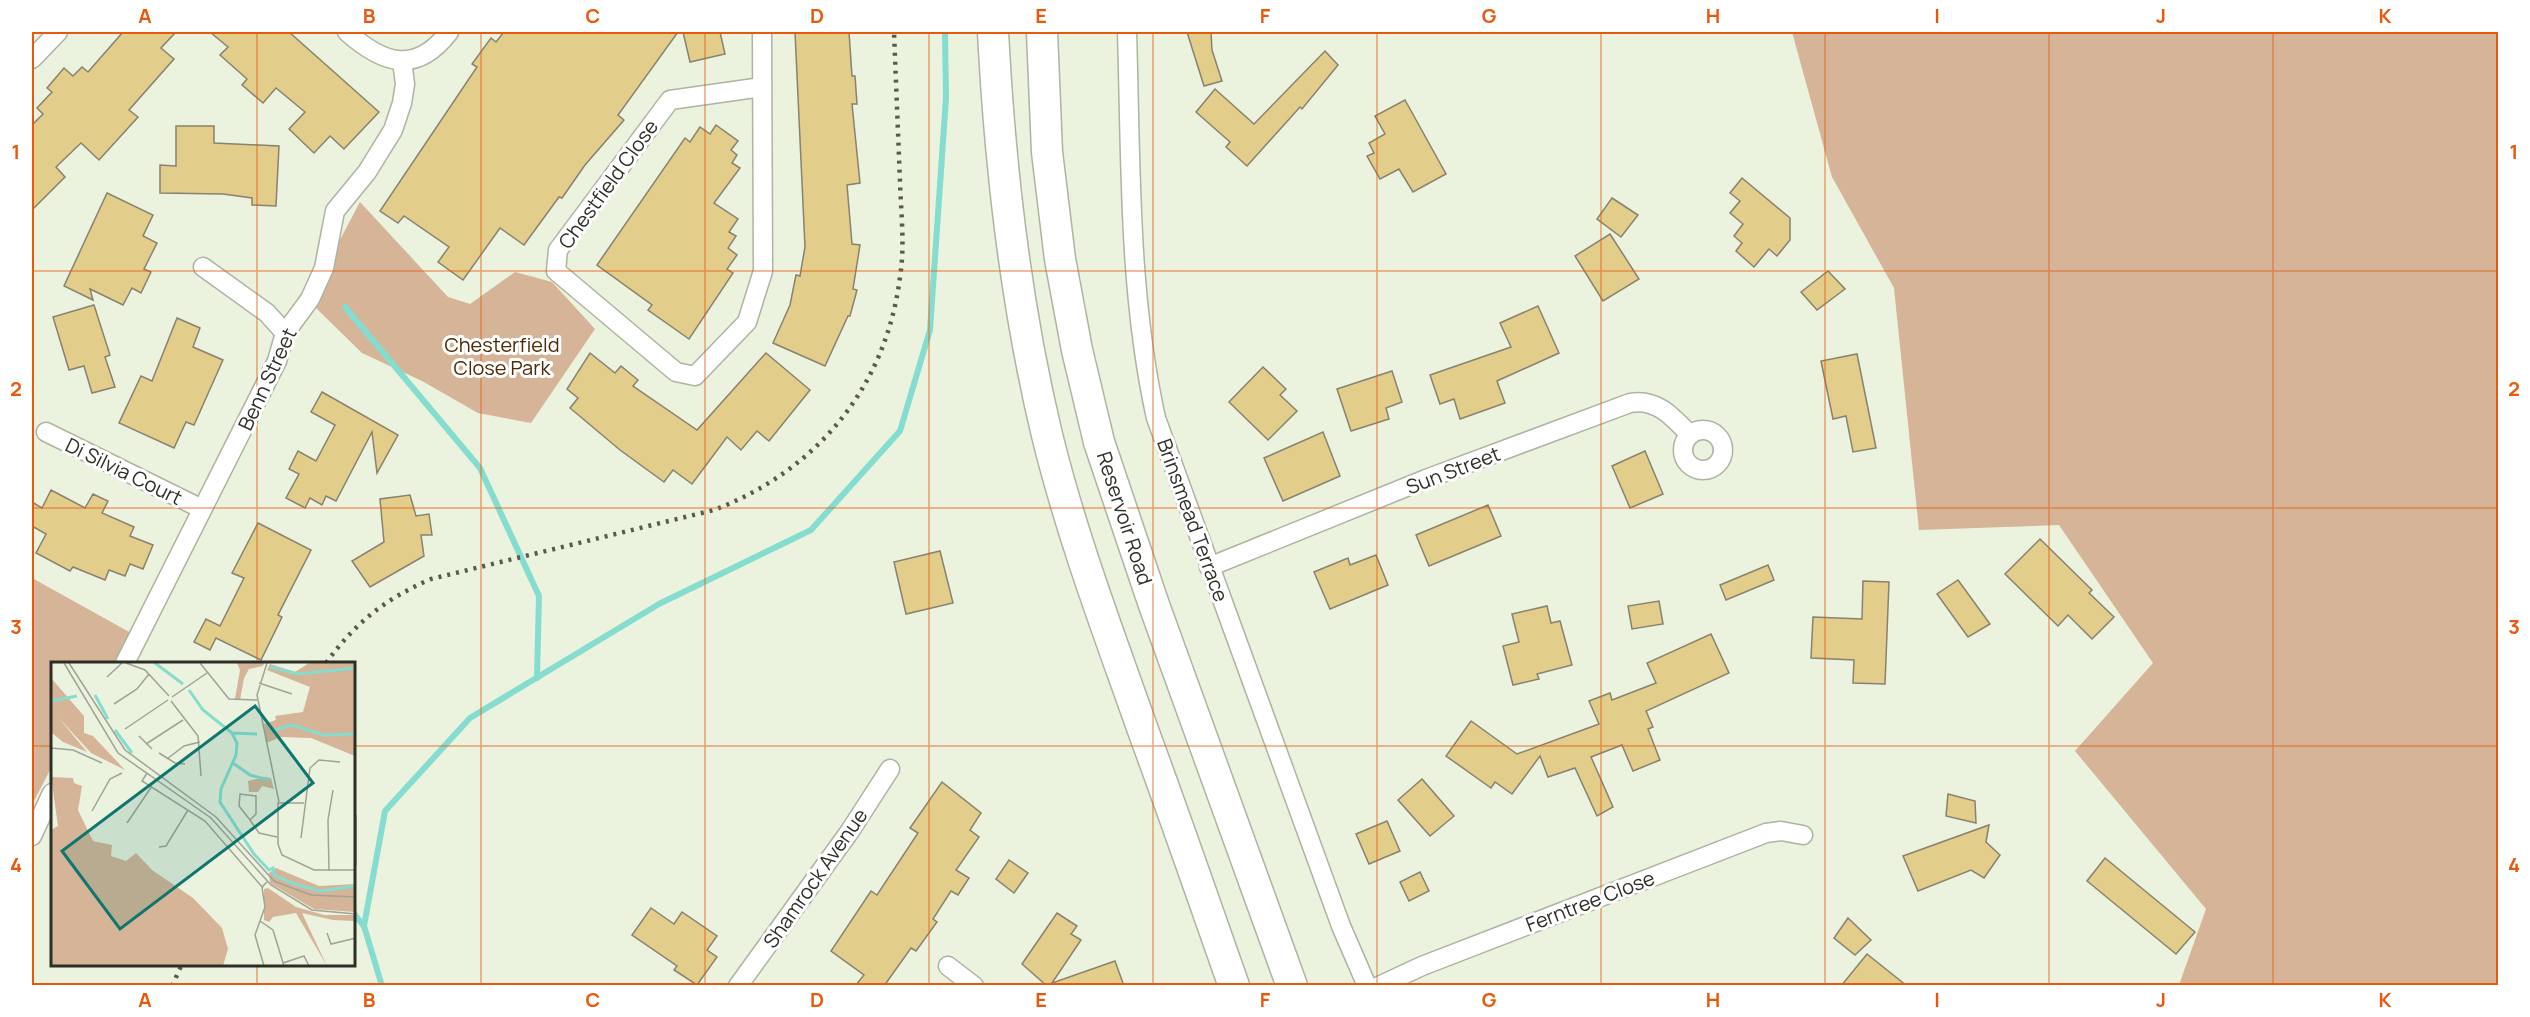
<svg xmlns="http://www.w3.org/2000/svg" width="2530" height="1017" viewBox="0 0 2530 1017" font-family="Manrope,sans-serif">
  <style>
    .green { fill: #d6b497 }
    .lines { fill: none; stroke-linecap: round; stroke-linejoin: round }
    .stream { stroke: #85ddcf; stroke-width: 6 }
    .building { fill: #e2cd8b; stroke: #88826f; stroke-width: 1.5 }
    .minor-casing { stroke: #adb4a1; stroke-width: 21 }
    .primary-casing { stroke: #adb4a1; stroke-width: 33 }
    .minor { stroke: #fff; stroke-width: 18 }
    .primary { stroke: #fff; stroke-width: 30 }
    .rail { stroke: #575a4f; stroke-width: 4.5; stroke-dasharray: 3 6; stroke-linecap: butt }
    .grid { fill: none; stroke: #e8590c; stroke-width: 1.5; stroke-opacity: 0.55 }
    .labels { text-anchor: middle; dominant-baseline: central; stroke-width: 6; stroke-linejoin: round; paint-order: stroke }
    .street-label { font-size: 20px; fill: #2d2f27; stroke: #fff }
    .park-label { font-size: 20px; fill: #4d2a04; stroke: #fff }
    .inset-river { fill: none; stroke: #85ddcf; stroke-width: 3 }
    .inset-road { fill: none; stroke: #9fa495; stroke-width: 1.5 }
    .view { fill: #0f766e; fill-opacity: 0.15; stroke: #0f766e; stroke-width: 3 }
    .inset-edge { fill: none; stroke: #2d2f27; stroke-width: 3 }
    .neatline { fill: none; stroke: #e8590c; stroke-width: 2 }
    .grid-label { font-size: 20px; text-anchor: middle; font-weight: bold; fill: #e8590c }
  </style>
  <rect width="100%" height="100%" fill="#ebf2de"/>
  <g class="green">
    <polygon points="1792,32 2498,32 2498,985 2179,985 2206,909 2075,751 2153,663 2059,525 1919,530 1894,288 1832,177"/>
    <polygon points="360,202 448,297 470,304 515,272 552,282 595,329 531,423 478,413 422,381 362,353 316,308 333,253"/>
    <polygon points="32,578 140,638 122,663 52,663 52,766 34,801"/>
  </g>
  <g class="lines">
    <g class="stream">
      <polyline points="345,307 480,468 539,596 537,678"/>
      <polyline points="354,914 364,926 382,986"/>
      <polyline points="364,926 385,811 470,718 659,604 811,530 900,431 930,330 946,98 945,32"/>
    </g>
  </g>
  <g class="building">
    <polygon points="123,32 176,32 161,48 174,59 129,110 138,117 99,160 81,143 56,167 65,177 32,210 32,125 43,114 37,108 52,92 47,88 64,68 73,76 82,67 88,72"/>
    <polygon points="210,32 289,32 379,112 344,149 330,136 314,153 289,129 305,112 276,88 263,103 242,85 247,79 220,55 228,47"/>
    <polygon points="504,32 678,32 618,115 624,120 585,165 562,198 559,197 524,245 500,228 463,280 438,262 449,247 404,216 398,223 380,211 477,67 472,64 491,38 496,42"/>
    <polygon points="683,32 720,32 725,54 690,62"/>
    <polygon points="795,32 849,32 852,76 855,76 857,104 852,104 860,183 847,185 852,244 860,245 853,289 857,290 850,316 848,316 825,366 773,343 790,305 796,275 800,276 805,247"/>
    <polygon points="1187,32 1211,32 1212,50 1222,81 1204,86"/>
    <polygon points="1325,51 1338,65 1302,109 1300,107 1247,166 1226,147 1230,142 1196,112 1215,89 1254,124"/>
    <polygon points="1405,100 1446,174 1413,192 1399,169 1380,179 1367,156 1374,153 1369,143 1385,134 1375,116"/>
    <polygon points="716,125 738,141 731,150 737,155 732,163 740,168 714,203 738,219 729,232 736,236 728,248 737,255 727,269 733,273 689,339 648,310 652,305 597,265 685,138 690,142 700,127 710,134"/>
    <polygon points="176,126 214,126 214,143 279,146 276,206 252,205 252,198 223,194 160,193 160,165 176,166"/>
    <polygon points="1742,178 1790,218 1790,240 1777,256 1769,249 1754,267 1736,251 1742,243 1734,236 1743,224 1730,213 1740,201 1730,193"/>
    <polygon points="107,193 153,215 143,236 157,243 144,269 151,272 141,293 132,288 123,305 90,289 93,300 64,286"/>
    <polygon points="1612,198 1638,215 1621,237 1597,219"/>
    <polygon points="1610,234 1639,279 1603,301 1575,256"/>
    <polygon points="1828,271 1845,289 1817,310 1801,292"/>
    <polygon points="94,305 110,355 105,357 115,387 92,393 84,366 69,370 53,317"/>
    <polygon points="1538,306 1559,353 1497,381 1505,403 1460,419 1454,399 1440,404 1430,375 1511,347 1500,323"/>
    <polygon points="177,318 200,328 193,347 223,360 194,425 186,422 174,448 119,423 141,376 152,381"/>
    <polygon points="590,353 615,373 621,366 638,380 633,386 697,430 766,353 810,390 769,441 757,431 741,450 727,437 692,484 673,470 664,482 620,450 570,408 578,398 567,389"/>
    <polygon points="1857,354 1876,448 1853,452 1846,416 1833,419 1821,361"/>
    <polygon points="1263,367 1286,389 1280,395 1297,411 1268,440 1229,402"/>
    <polygon points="1392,371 1402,402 1386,408 1389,419 1351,431 1337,389"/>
    <polygon points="322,392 398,435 377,473 372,432 336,501 326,496 322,505 310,498 305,508 286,498 299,474 289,469 298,451 316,461 335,425 311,412"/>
    <polygon points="1323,432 1340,476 1283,501 1264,458"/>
    <polygon points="1645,451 1663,494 1630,508 1612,466"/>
    <polygon points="51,490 85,508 93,494 108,501 102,513 134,527 130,536 153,545 143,569 130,564 125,576 109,570 105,580 73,567 70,571 36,553 46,534 32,526 32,502 42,508"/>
    <polygon points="410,495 416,516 429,514 432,535 421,535 424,556 370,587 352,561 384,542 380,499"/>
    <polygon points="1488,505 1501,536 1429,566 1416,535"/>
    <polygon points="258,523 311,550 278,615 282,617 261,660 216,638 210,650 194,642 206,619 220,626 244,578 232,573"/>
    <polygon points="2040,539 2092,590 2089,593 2114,617 2092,639 2068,615 2058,626 2005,574"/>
    <polygon points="940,551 953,603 906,614 894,562"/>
    <polygon points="1376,555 1388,585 1330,609 1314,572 1348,558 1350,565"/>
    <polygon points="1768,565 1774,580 1726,600 1720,585"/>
    <polygon points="1958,580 1990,624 1968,637 1937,594"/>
    <polygon points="1863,581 1889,582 1885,684 1853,683 1854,660 1811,658 1813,617 1862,619"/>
    <polygon points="1659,601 1663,624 1632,629 1628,606"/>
    <polygon points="1547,606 1551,623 1560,621 1572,665 1537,674 1539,679 1513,685 1503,646 1519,642 1512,614"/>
    <polygon points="1711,634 1729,673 1646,711 1653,727 1648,729 1660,760 1633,771 1622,745 1591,757 1613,807 1597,816 1575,768 1548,777 1540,756 1512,794 1495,782 1491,788 1446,756 1471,721 1517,754 1599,724 1589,701 1610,693 1612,700 1656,683 1647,663"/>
    <polygon points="1422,779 1454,816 1430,836 1398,800"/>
    <polygon points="942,782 981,813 970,830 979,837 956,870 969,878 958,895 951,891 933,919 937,922 916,951 911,948 884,986 855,986 864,975 831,951 871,891 877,895 918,833 910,828"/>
    <polygon points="1948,794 1975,801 1976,823 1946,816"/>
    <polygon points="1387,821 1400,851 1369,864 1356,834"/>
    <polygon points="1989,825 1986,842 2000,855 1984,878 1971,870 1918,891 1903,856"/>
    <polygon points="2105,858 2195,932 2176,954 2087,881"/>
    <polygon points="1009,860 1028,873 1014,893 996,879"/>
    <polygon points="1420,872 1429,891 1409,901 1400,882"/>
    <polygon points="651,908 674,924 682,912 717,936 707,950 717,957 697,985 674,970 677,966 632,935"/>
    <polygon points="1057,913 1077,926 1071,934 1081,940 1050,986 1047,986 1022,964"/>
    <polygon points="1848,918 1871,940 1855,955 1834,938"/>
    <polygon points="1867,954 1907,986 1841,986"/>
    <polygon points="1115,961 1124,986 1052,986 1052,983"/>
  </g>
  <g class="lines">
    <g class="minor-casing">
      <g id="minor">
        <path d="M 347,32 C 383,64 416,75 449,32"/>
        <polyline points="762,32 763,271 747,322 695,376 676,372 556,271 558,250 670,100 762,87"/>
        <path d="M 1127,32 C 1131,160 1128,292 1156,418 L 1341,926 L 1367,986"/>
        <polyline points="32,59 58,32"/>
        <polyline points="203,267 267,313 285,333"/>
        <circle cx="1703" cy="450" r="20"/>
        <polyline points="46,432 202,509"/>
        <path d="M 1209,567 L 1426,479 L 1630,403 C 1656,398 1672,416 1690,435"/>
        <polyline points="125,663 277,361 285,333 310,299 324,268 335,211 367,172 393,130 402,103 405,84 402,61"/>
        <polyline points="32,836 52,793"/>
        <polyline points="948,966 974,986"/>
        <polyline points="738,986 850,831 890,769"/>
        <polyline points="1379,986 1422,966 1766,833 1781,831 1803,835"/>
      </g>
    </g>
    <g class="primary-casing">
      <g id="primary">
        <path d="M 993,32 C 1000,168 1015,302 1047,435 C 1072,537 1109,634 1144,733 C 1175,817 1204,901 1234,986"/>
        <polyline points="1042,32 1047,152 1060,259 1077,350 1099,442 1154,605 1292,986"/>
      </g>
    </g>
    <use href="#minor" class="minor"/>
    <use href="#primary" class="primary"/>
    <g class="rail">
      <path d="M 326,663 C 356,622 385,599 431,579 L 714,510 C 816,471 886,388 900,277 C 905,246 901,213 900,182 C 898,132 896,82 894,32"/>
      <polyline points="172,986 182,964"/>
    </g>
  </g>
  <path class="grid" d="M 257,32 L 257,663M 481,32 L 481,986M 705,32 L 705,986M 929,32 L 929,986M 1153,32 L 1153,986M 1377,32 L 1377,986M 1601,32 L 1601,986M 1825,32 L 1825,986M 2049,32 L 2049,986M 2273,32 L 2273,986M 32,271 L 2498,271M 32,508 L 2498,508M 32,746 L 52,746M 354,746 L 2498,746M 257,964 L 257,986"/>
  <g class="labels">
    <g class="street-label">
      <text transform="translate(608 184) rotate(-54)">Chestfield Close</text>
      <text transform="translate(267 379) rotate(-65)">Benn Street</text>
      <text transform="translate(1453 470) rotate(-21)">Sun Street</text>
      <text transform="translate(124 471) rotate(26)">Di Silvia Court</text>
      <text transform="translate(1125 518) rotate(72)">Reservoir Road</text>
      <text transform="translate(1193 520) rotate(70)">Brinsmead Terrace</text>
      <text transform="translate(815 878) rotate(-55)">Shamrock Avenue</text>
      <text transform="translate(1590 901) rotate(-21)">Ferntree Close</text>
    </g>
    <g class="park-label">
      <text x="502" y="344">Chesterfield<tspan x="502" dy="23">Close Park</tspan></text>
    </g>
  </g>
  <g transform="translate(51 662)">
    <rect width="304" height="304" fill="#ebf2de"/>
    <path d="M 186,1 L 213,1 L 212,4 L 198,7 L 193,16 L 189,38 L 184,37 L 189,8 ZM 258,1 L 304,1 L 304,94 L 260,76 L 230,75 L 215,81 L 213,62 L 225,58 L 224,54 L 252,50 L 259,25 L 216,8 L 219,2 L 244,10 ZM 0,16 L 33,54 L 33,71 L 42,74 L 74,108 L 40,91 L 7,55 L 36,90 L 12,80 L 1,71 ZM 0,115 L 22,116 L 23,121 L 31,124 L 27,148 L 42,179 L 61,183 L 60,194 L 75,199 L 85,191 L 101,208 L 142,236 L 171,266 L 177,287 L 172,304 L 0,304 L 0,168 L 7,164 ZM 214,115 L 220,116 L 223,127 L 211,124 L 207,130 L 198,130 L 197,119 ZM 225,206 L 268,224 L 304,222 L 304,250 L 263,247 L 219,221 L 218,211 ZM 217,226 L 245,245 L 273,253 L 304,253 L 304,259 L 282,258 L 251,251 L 276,304 L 245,251 L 222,255 L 218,260 L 213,258 L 213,227 Z" fill="#d6b497"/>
    <path class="inset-river" d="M 104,1 L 132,22M 219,5 L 247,12 L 305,6M 138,28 L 152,48 L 181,71 L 206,72M 44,33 L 57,57M 0,39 L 26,34M 64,68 L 81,91M 220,69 L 241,63 L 273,73 L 305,72M 181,71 L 186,81 L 185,93 L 170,127 L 169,140 L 203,192 L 218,208 L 222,206 L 223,213 L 244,222 L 269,229 L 305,224M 182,101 L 199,113 L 218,118"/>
    <path class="inset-road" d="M 13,1 L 67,91 L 160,156 L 220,223 L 261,248 L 305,252M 18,1 L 74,88 L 165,155 L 223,219 L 260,233 L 305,235M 75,1 L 94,8 L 118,34M 149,1 L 178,37 L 206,38M 216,1 L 206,33 L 228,140M 56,15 L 71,1M 208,21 L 241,32M 121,35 L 156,11M 120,39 L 147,74 L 150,114M 63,42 L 86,27 L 98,12M 74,67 L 117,38M 88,74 L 101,87M 95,82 L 132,58M 0,86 L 22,88 L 51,101M 108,91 L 124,101 L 134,102M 116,97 L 133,84 L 149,80M 96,111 L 91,119 L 154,159 L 212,226M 253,141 L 227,141 L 227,182 L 231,193 L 263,208 L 305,208M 41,149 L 59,117 L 71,111M 305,153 L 305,203M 199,158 L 205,152 L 205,134 L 189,132 L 188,144 L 199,158 L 208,171 L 226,175M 76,161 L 101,124M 250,176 L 259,106 L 268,98 L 289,100M 108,185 L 115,184 L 137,148M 278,209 L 277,158 L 282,128M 209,259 L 222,268 L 233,304M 276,271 L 280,282 L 305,276M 232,301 L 253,294 L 258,304M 213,304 L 204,273 L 214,245 L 211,225 L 216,220"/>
    <path class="view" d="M 204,44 L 262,121 L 69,267 L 11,189 Z"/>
    <rect width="304" height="304" class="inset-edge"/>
  </g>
  <rect width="2530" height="1017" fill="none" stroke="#ffffff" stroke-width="66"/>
  <rect x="33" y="33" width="2464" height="951" class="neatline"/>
  <g class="grid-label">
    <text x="145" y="23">A</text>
    <text x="369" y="23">B</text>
    <text x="593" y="23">C</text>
    <text x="817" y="23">D</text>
    <text x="1041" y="23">E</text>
    <text x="1265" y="23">F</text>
    <text x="1489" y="23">G</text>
    <text x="1713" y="23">H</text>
    <text x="1937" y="23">I</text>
    <text x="2161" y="23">J</text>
    <text x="2385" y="23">K</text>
    <text x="16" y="159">1</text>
    <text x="2514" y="159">1</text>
    <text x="16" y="396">2</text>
    <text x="2514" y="396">2</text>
    <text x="16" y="634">3</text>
    <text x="2514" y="634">3</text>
    <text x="16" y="872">4</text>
    <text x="2514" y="872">4</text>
    <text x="145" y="1007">A</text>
    <text x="369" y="1007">B</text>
    <text x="593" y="1007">C</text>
    <text x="817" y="1007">D</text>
    <text x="1041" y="1007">E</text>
    <text x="1265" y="1007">F</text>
    <text x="1489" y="1007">G</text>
    <text x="1713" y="1007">H</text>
    <text x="1937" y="1007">I</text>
    <text x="2161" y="1007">J</text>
    <text x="2385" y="1007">K</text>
  </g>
</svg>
